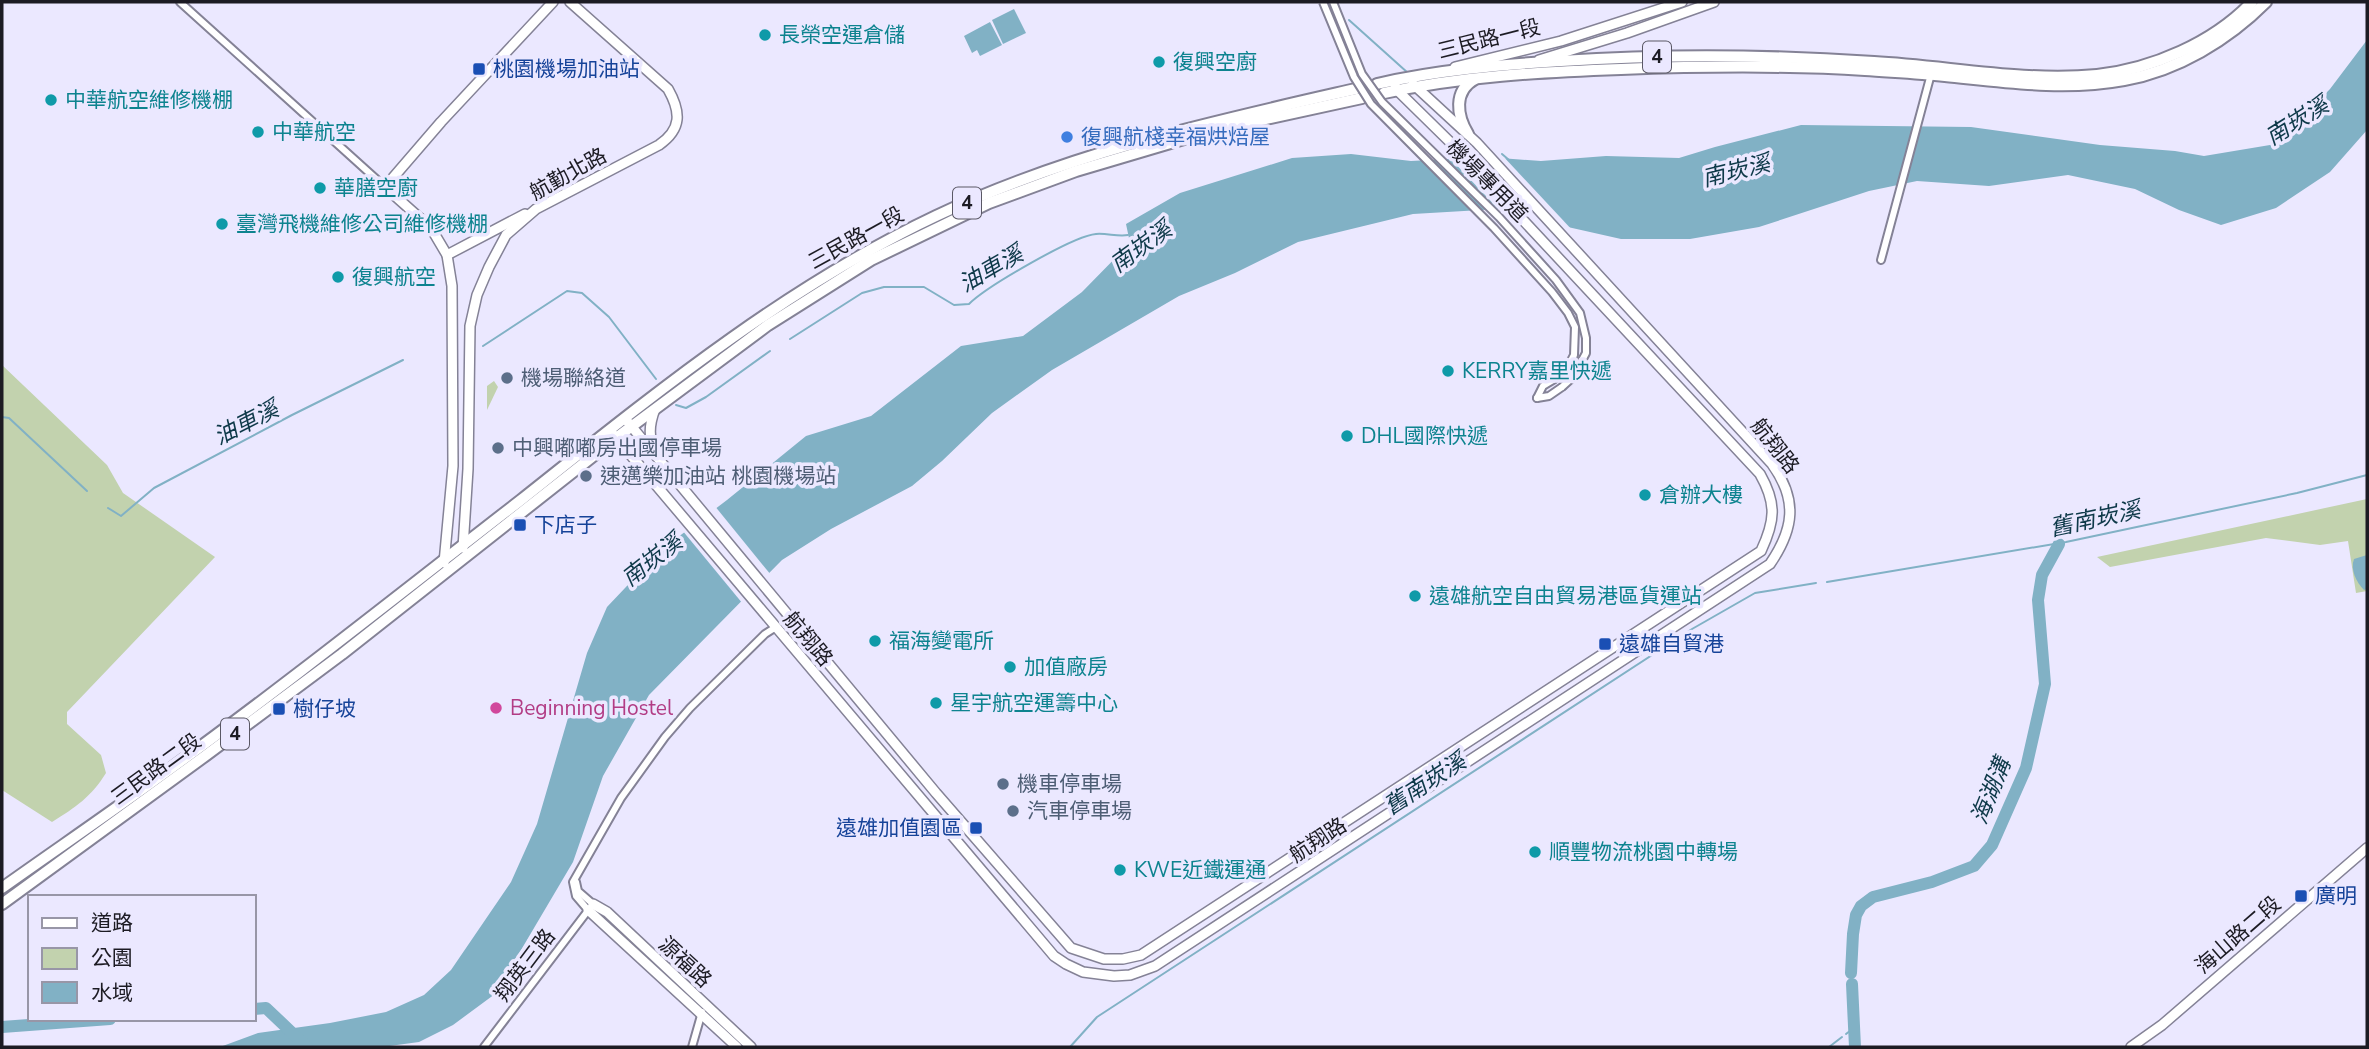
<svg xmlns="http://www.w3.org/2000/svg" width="2369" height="1049" viewBox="0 0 2369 1049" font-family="'Nunito Sans','Noto Sans TC',sans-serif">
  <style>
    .green { fill: #c2d2ae }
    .water { fill: #81b1c5 }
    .pier { fill: #ebe8ff }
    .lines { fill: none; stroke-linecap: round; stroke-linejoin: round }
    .stream { stroke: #81b1c5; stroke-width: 2 }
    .river { stroke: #81b1c5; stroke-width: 12 }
    .street-casing { stroke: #848296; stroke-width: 10 }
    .secondary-casing { stroke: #848296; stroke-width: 12 }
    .primary-casing { stroke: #848296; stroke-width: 14 }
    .street { stroke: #fff; stroke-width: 6 }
    .secondary { stroke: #fff; stroke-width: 9 }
    .primary { stroke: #fff; stroke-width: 10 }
    .street-bridge-casing { stroke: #848296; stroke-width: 10; stroke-linecap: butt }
    .street-bridge { stroke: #fff; stroke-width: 6 }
    .culture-dot { fill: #0f9aa8; stroke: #ebe8ff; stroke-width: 2.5 }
    .transit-dot { fill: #1a4fb4; stroke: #ebe8ff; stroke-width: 2.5 }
    .shop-dot { fill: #3f7fe0; stroke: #ebe8ff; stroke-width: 2.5 }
    .service-dot { fill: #5c6f8a; stroke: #ebe8ff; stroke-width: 2.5 }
    .hotel-dot { fill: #d1479c; stroke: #ebe8ff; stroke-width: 2.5 }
    .labels { text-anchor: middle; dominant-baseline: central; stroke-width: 7; stroke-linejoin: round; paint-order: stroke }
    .shield { fill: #ebe8ff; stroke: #5a5865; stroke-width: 2 }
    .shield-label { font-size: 19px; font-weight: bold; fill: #1c1b23 }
    .culture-label { font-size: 21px; fill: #0d838f; stroke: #ebe8ff; text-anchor: start }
    .street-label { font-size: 21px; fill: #1c1b23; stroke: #ebe8ff }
    .transit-label { font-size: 21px; fill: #164399; stroke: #ebe8ff; text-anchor: start }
    .shop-label { font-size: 21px; fill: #366cbe; stroke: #ebe8ff; text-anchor: start }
    .service-label { font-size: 21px; fill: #4e5e75; stroke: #ebe8ff; text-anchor: start }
    .hotel-label { font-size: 21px; fill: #b23c85; stroke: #ebe8ff; text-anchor: start }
    .water-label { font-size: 23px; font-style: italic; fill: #0e3949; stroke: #ebe8ff }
  </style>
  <rect width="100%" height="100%" fill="#ebe8ff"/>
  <g class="green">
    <path d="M 2,365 L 107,465 L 123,493 L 215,557 L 67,712 L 67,724 L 101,755 L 106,773 C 91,797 76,807 52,822 L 2,790 Z"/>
    <polygon points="494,381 498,387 487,410 487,386"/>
    <polygon points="2367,499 2367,591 2356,593 2348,541 2320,545 2266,538 2110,567 2097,557"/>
  </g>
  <g class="water">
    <polygon points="1014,9 1026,33 1003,44 992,20"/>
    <polygon points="990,22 1002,45 980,56 977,50 972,53 964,36"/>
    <polygon points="2367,40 2367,130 2330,172 2276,208 2221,225 2179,210 2135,189 2068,175 1989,186 1917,181 1869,191 1759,227 1690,239 1621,239 1550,223 1498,209 1413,214 1298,242 1235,273 1179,296 1052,370 992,413 942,461 912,486 831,529 782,560 649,695 603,776 573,862 495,994 453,1025 419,1042 382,1047 220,1047 258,1033 330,1023 386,1012 424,995 451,970 511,882 537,824 587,653 607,607 661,550 727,500 806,436 871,416 961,346 1023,336 1082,292 1130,243 1126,224 1180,193 1292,158 1351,154 1411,161 1487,157 1541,161 1606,156 1679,158 1715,147 1801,125 1971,127 2100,145 2175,151 2204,156 2276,144 2330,89"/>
    <path d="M 2367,555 L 2367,589 L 2364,590 C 2356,582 2350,569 2354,559 Z"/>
  </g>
  <g class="pier">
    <polygon points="1487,154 1502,155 1574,232 1503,214 1448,156"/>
    <polygon points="714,505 771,575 743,604 682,530"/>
  </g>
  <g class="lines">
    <g class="stream">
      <polyline points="1349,20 1408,73"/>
      <polyline points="1502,154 1509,160"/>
      <path d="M 790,339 L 862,293 L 884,287 L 924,287 L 954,305 L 969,304 C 986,287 1073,236 1096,234 C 1107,233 1118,237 1128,235"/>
      <polyline points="483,346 567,291 582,293 609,317 656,379"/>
      <polyline points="676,405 686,408 706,397 770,351"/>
      <polyline points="2,417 9,418 87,491"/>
      <polyline points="108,508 121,516 154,488 292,415 403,360"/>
      <polyline points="1827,582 2066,542 2297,493 2367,475"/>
      <polyline points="1846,1034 1855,1027"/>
      <polyline points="1070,1047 1097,1017 1692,629 1755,593 1816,583"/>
      <polyline points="1829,1047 1842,1037"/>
    </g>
    <g class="river">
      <polyline points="1851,973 1853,934 1856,915 1861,906 1873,897 1932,882 1974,866 1992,845 2026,768 2045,684 2038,600 2042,575 2059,544"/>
      <polyline points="1852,984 1855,1047"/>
      <polyline points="254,1009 266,1008 307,1047"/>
      <polyline points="2,1027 110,1019"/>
    </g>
    <g class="street-casing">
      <g id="street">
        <polyline points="180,2 385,187"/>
        <polyline points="1881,260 1931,74"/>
        <polyline points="1537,398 1549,396 1562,387"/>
        <polyline points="1537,398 1543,386 1553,380"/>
        <polyline points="588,910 576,896 573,882 621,798 665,737 690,708 765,634 776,627"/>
        <polyline points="484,1047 593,904 578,891 576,882"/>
        <polyline points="692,1047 702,1012"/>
      </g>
    </g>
    <g class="secondary-casing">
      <g id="secondary">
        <polyline points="1539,60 1627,33 1714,2"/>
        <polyline points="1455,67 1561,41 1682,2"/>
        <polyline points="447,255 525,214"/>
        <path d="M 655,409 C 649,425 648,438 656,453"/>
        <path d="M 627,421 L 936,793 L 1071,948 L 1104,959 L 1123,959 L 1141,955 L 1761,551 C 1775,521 1777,504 1760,474 L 1452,144 L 1397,90 L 1395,85"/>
        <path d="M 612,433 L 1054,956 L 1066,964 L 1083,972 L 1114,976 L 1130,975 L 1155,966 L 1770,564 C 1794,529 1798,500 1772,464 L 1477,143 L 1413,84"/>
        <path d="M 463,548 L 468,469 L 470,326 L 477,295 L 489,267 L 506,235 L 536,209 L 659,145 C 682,129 681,112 668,89 L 570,2"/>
        <polyline points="444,563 453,466 452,286 447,255 431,228 385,187 441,122 553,2"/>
        <polyline points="593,904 607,912 751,1047"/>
        <polyline points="588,910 737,1047"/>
        <polyline points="2131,1047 2162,1025 2367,848"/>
      </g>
    </g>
    <g class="primary-casing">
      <g id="primary">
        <path d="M 1377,84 C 1438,70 1499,65 1561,61 C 1666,54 1770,55 1874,62 C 1948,66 2023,82 2097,75 C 2152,69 2213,43 2252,2"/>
        <path d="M 1384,93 C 1462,76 1541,72 1621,69 C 1703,66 1784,65 1865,70 C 1892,72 1918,73 1945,76 C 2005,82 2064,91 2124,80 C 2177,71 2228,40 2266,2"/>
        <path d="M 1468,134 C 1457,116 1453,91 1475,79"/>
        <path d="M 2,888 C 54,851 107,815 159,777 C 282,688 401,593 521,500 C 652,396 784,288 936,216 C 1072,152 1211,122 1356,89"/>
        <polyline points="2,904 205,756 342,654 616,438 768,325 871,260 989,203 1076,171 1211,131 1362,98"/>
      </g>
    </g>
    <use href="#street" class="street"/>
    <use href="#secondary" class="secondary"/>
    <use href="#primary" class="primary"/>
    <g class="street-bridge-casing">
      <g id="street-bridge">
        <polyline points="1323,2 1354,77 1371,104 1494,228 1552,292 1568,313 1575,327 1574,355 1567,368 1553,380"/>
        <polyline points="1333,2 1362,74 1382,102 1499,217 1556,280 1580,313 1586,338 1586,353 1573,377 1562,387"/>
      </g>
    </g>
    <use href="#street-bridge" class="street-bridge"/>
  </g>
  <g class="culture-dot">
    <circle cx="765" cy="35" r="7"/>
    <circle cx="1159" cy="62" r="7"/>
    <circle cx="51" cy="100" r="7"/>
    <circle cx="258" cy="132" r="7"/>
    <circle cx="320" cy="188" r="7"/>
    <circle cx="222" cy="224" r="7"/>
    <circle cx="338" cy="277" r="7"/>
    <circle cx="1448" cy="371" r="7"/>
    <circle cx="1347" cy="436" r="7"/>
    <circle cx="1645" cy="495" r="7"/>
    <circle cx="1415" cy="596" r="7"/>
    <circle cx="875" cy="641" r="7"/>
    <circle cx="1010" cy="667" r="7"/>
    <circle cx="936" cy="703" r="7"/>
    <circle cx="1535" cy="852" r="7"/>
    <circle cx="1120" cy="870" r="7"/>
  </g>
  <g class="transit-dot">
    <rect x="472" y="62" width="14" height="14" rx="3.5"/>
    <rect x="513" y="518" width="14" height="14" rx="3.5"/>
    <rect x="1598" y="637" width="14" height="14" rx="3.5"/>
    <rect x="272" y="702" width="14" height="14" rx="3.5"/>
    <rect x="969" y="821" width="14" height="14" rx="3.5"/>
    <rect x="2294" y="889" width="14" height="14" rx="3.5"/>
  </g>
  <circle class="shop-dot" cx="1067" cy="137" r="7"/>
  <g class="service-dot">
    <circle cx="507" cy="378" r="7"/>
    <circle cx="498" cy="448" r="7"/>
    <circle cx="586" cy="476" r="7"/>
    <circle cx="1003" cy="784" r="7"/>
    <circle cx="1013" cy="811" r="7"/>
  </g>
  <circle class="hotel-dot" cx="496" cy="708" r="7"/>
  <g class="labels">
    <g class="shield">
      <rect x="1643" y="41.5" width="28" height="31" rx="5"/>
      <rect x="953" y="187.5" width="28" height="31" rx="5"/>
      <rect x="221" y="718.5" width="28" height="31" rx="5"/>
    </g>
    <g class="shield-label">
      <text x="1657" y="57">4</text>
      <text x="967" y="203">4</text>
      <text x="235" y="734">4</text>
    </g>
    <g class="culture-label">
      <text x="779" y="35">長榮空運倉儲</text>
      <text x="1173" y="62">復興空廚</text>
      <text x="65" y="100">中華航空維修機棚</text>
      <text x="272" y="132">中華航空</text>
      <text x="334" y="188">華膳空廚</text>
      <text x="236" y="224">臺灣飛機維修公司維修機棚</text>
      <text x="352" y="277">復興航空</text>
      <text x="1462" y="371">KERRY嘉里快遞</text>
      <text x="1361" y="436">DHL國際快遞</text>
      <text x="1659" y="495">倉辦大樓</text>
      <text x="1429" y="596">遠雄航空自由貿易港區貨運站</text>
      <text x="889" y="641">福海變電所</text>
      <text x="1024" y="667">加值廠房</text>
      <text x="950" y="703">星宇航空運籌中心</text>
      <text x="1549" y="852">順豐物流桃園中轉場</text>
      <text x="1134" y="870">KWE近鐵運通</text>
    </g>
    <g class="street-label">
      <text transform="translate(1489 39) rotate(-14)">三民路一段</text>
      <text transform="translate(568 174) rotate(-29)">航勤北路</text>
      <text transform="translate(1487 181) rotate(45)">機場專用道</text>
      <text transform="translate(856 238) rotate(-29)">三民路一段</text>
      <text transform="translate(1775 446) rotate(52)">航翔路</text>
      <text transform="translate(808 639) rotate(50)">航翔路</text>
      <text transform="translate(156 769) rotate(-36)">三民路二段</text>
      <text transform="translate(1318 840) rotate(-33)">航翔路</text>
      <text transform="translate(2238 935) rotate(-41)">海山路二段</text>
      <text transform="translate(685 962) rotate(43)">源福路</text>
      <text transform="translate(525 965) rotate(-53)">翔英三路</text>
    </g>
    <g class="transit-label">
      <text x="493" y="69">桃園機場加油站</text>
      <text x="534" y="525">下店子</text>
      <text x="1619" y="644">遠雄自貿港</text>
      <text x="293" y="709">樹仔坡</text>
      <text x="962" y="828" text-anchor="end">遠雄加值園區</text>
      <text x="2315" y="896">廣明</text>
    </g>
    <g class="shop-label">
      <text x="1081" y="137">復興航棧幸福烘焙屋</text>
    </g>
    <g class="service-label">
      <text x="521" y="378">機場聯絡道</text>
      <text x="512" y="448">中興嘟嘟房出國停車場</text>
      <text x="600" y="476">速邁樂加油站 桃園機場站</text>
      <text x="1017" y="784">機車停車場</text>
      <text x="1027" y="811">汽車停車場</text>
    </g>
    <g class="hotel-label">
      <text x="510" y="708">Beginning Hostel</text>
    </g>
    <g class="water-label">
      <text transform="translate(2297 121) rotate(-32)">南崁溪</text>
      <text transform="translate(1736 171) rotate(-14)">南崁溪</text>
      <text transform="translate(1141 247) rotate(-36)">南崁溪</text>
      <text transform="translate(991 269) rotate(-30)">油車溪</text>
      <text transform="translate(246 423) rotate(-27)">油車溪</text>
      <text transform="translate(2095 519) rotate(-12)">舊南崁溪</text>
      <text transform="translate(652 560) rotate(-38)">南崁溪</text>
      <text transform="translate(1425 784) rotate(-33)">舊南崁溪</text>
      <text transform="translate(1991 791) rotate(-68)">海湖溝</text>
    </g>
  </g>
  <rect width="2369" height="1049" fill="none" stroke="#1c1b23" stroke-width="7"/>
  <rect x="28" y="895" width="228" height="126" fill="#ebe8ff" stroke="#9896a7" stroke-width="2"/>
  <rect x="42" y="918" width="35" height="10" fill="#ffffff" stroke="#9896a7" stroke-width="2"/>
  <text x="91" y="930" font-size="21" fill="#1c1b23">道路</text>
  <rect x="42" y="948" width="35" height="21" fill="#c2d2ae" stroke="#9896a7" stroke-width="2"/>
  <text x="91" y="965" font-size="21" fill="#1c1b23">公園</text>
  <rect x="42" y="982" width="35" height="21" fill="#81b1c5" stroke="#9896a7" stroke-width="2"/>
  <text x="91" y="1000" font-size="21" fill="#1c1b23">水域</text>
</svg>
